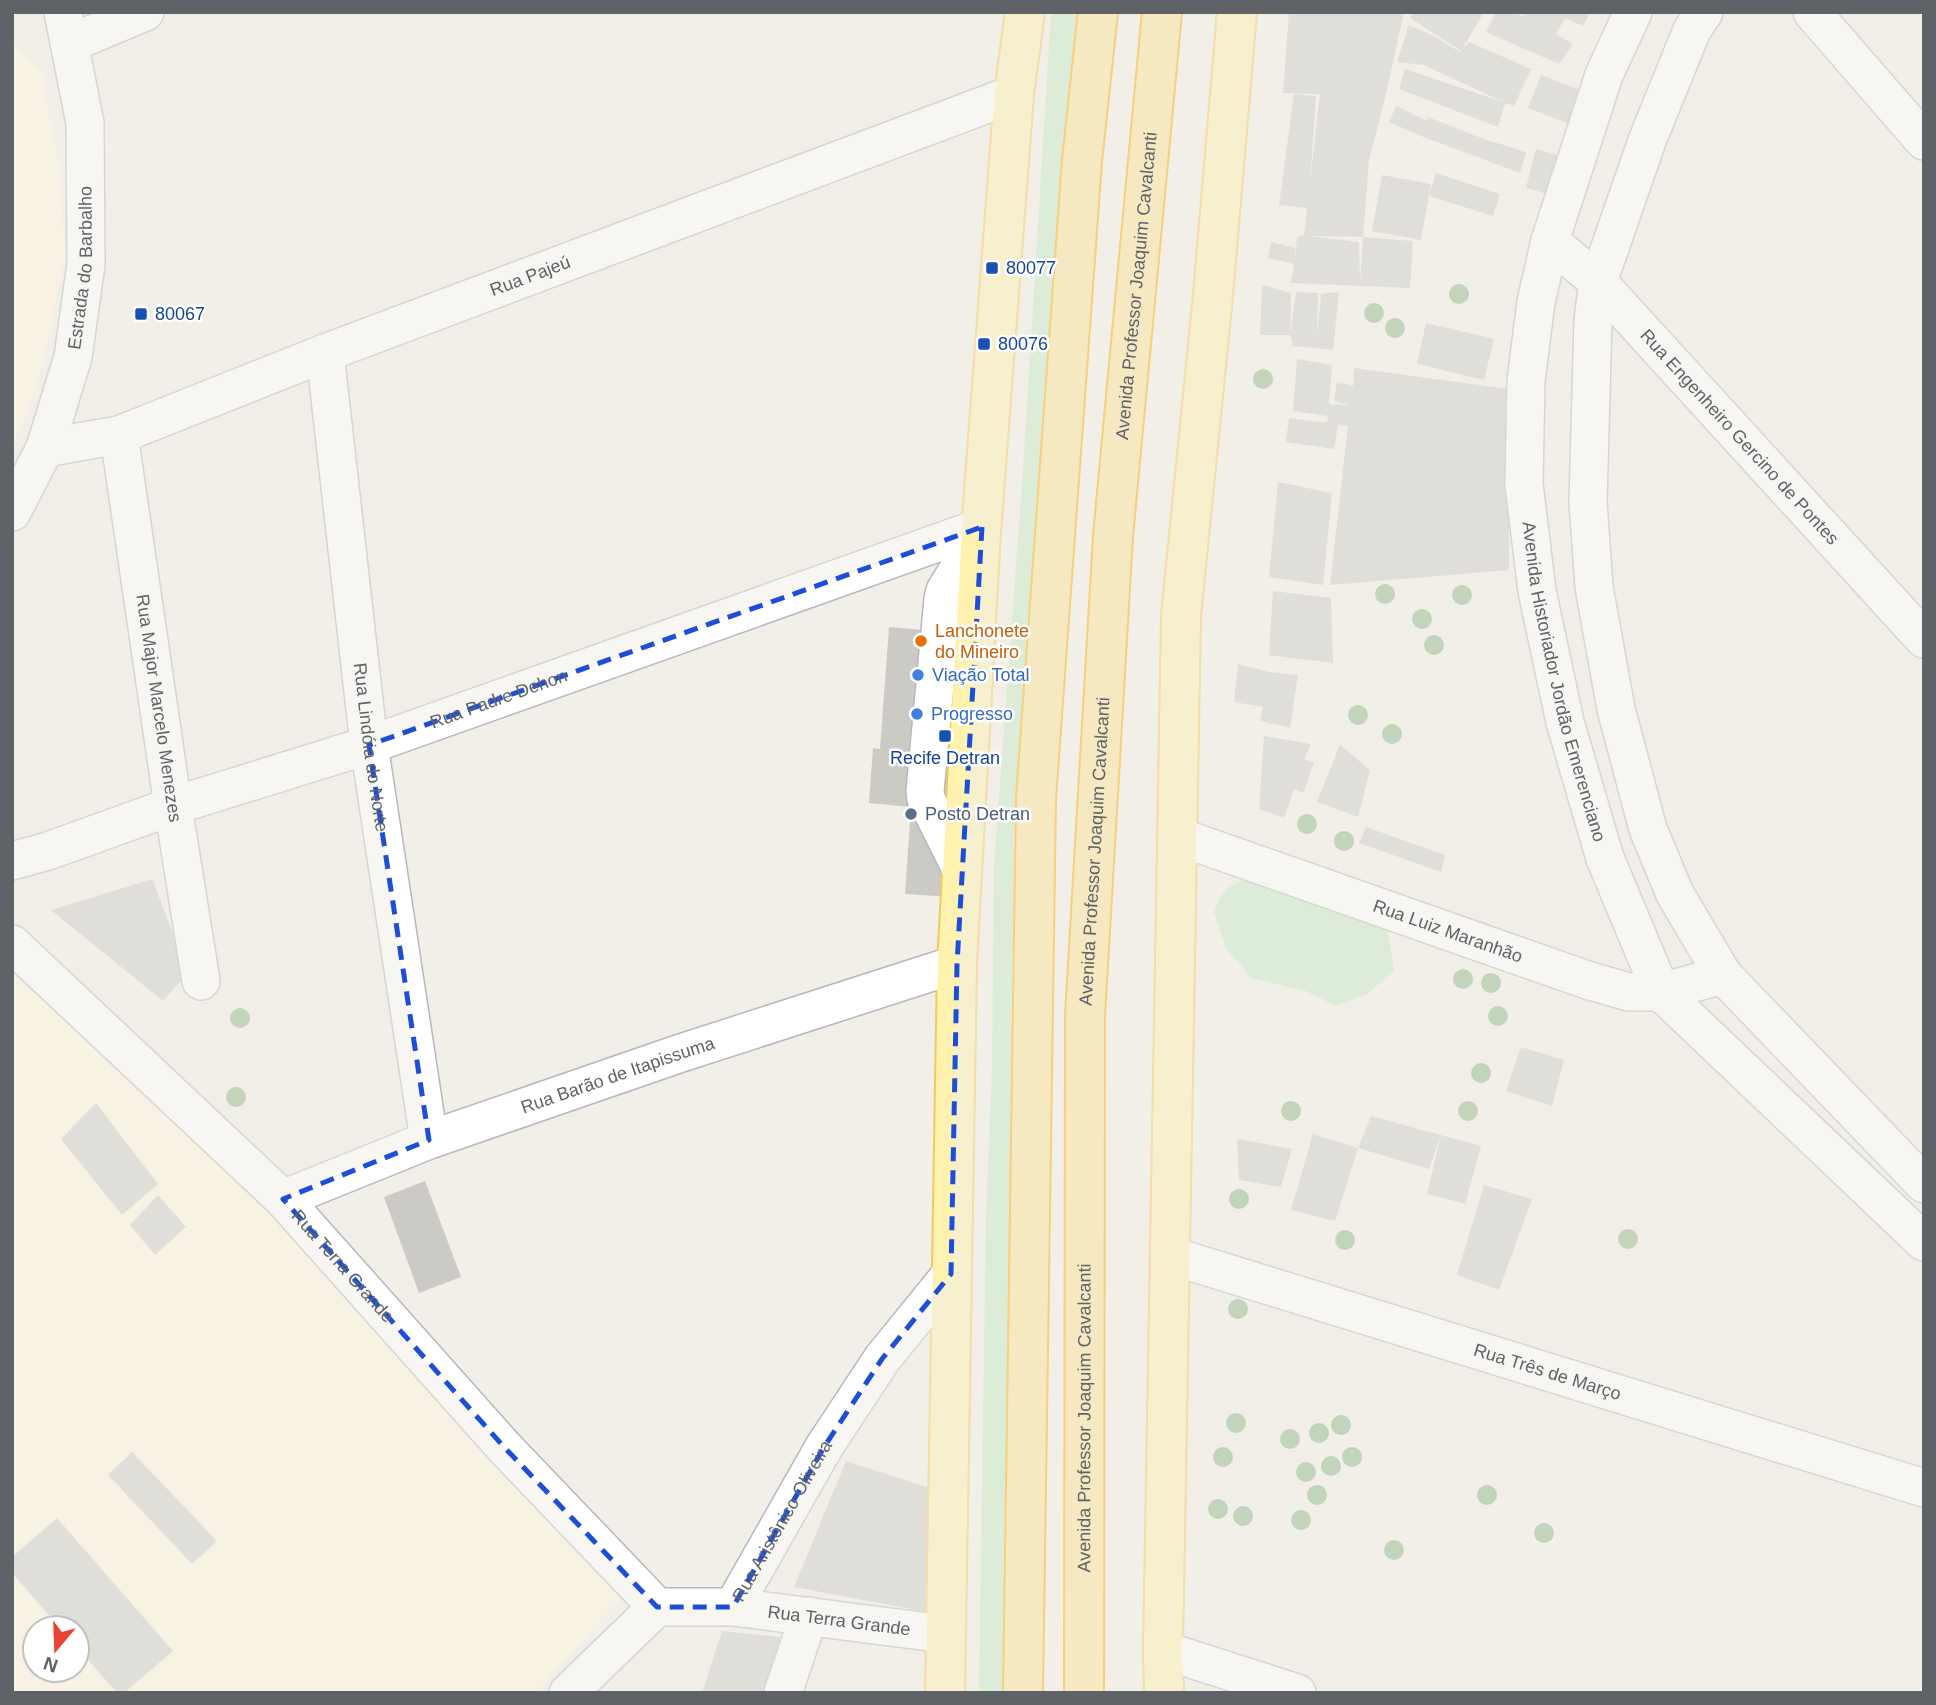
<svg xmlns="http://www.w3.org/2000/svg" width="1936" height="1705" viewBox="0 0 1936 1705" font-family="Arial,sans-serif">
  <style>
    .commercial { fill: #fef7e0; fill-rule: evenodd }
    .green { fill: #c5e8c5 }
    .building { fill: #cccac5; fill-rule: evenodd }
    .lines { fill: none; stroke-linecap: round; stroke-linejoin: round }
    .minor-casing { stroke: #b5b8bc; stroke-width: 40 }
    .major-casing { stroke: #f2c960; stroke-width: 42 }
    .highway-casing { stroke: #f9ab00; stroke-width: 42 }
    .minor { stroke: #fff; stroke-width: 37 }
    .major { stroke: #fff2af; stroke-width: 38 }
    .highway { stroke: #fde293; stroke-width: 38 }
    .tree { fill: #89b387 }
    .marked { fill: none; stroke: #1d4ed8; stroke-width: 5; stroke-dasharray: 14 9; stroke-linejoin: round }
    .transit-dot { fill: #1a4fb4; stroke: #fff; stroke-width: 2.5 }
    .food-dot { fill: #e8710a; stroke: #fff; stroke-width: 2.5 }
    .shop-dot { fill: #3f7fe0; stroke: #fff; stroke-width: 2.5 }
    .service-dot { fill: #5c6f8a; stroke: #fff; stroke-width: 2.5 }
    .labels { text-anchor: middle; dominant-baseline: central; stroke-width: 5; stroke-linejoin: round; paint-order: stroke }
    .street-label { font-size: 18px; fill: #5f6368; stroke: #fff }
    .transit-label { font-size: 18px; fill: #164399; stroke: #fff; text-anchor: start }
    .food-label { font-size: 18px; fill: #c56008; stroke: #fff; text-anchor: start }
    .shop-label { font-size: 18px; fill: #366cbe; stroke: #fff; text-anchor: start }
    .service-label { font-size: 18px; fill: #4e5e75; stroke: #fff; text-anchor: start }
  </style>
  <rect width="100%" height="100%" fill="#f1efe8"/>
  <g class="commercial">
    <polygon points="12,44 41,73 59,167 65,256 41,371 21,428 12,447"/>
    <path d="M 12,957 L 330,1268 L 620,1598 L 535,1693 L 12,1693 ZM 35,1628 L 77,1628 L 77,1670 L 35,1670 Z"/>
  </g>
  <g class="green">
    <polygon points="1051,12 1084,12 1040,556 1013,839 1020,1021 1008,1693 979,1693 986,1216 992,1067 994,865 1023,471"/>
    <polygon points="1257,870 1361,908 1388,933 1394,971 1367,994 1336,1006 1306,991 1252,978 1227,950 1214,913 1219,899 1227,889"/>
  </g>
  <g class="building">
    <path d="M 1289,12 L 1404,12 L 1384,103 L 1369,160 L 1363,237 L 1413,241 L 1410,288 L 1291,283 L 1294,264 L 1268,258 L 1271,242 L 1295,248 L 1295,258 L 1297,237 L 1304,235 L 1307,208 L 1279,205 L 1294,94 L 1316,96 L 1310,183 L 1320,94 L 1283,93 ZM 1308,236 L 1363,237 L 1360,280 L 1359,242 Z"/>
    <polygon points="1413,12 1484,12 1461,51 1410,18"/>
    <polygon points="1496,12 1515,12 1523,17 1525,12 1590,12 1583,26 1565,18 1556,34 1573,44 1559,64 1486,32"/>
    <polygon points="1409,25 1436,37 1460,52 1459,53 1469,42 1531,69 1514,106 1505,103 1498,127 1399,89 1405,69 1503,102 1424,65 1397,62"/>
    <polygon points="1541,75 1582,91 1570,124 1528,108"/>
    <polygon points="1396,106 1427,121 1428,117 1494,143 1494,142 1526,152 1520,173 1421,136 1389,122"/>
    <polygon points="1536,149 1558,155 1548,194 1526,188"/>
    <polygon points="1436,173 1500,194 1493,216 1429,196 1421,240 1372,231 1382,175 1431,184 1429,196"/>
    <polygon points="1262,285 1291,293 1290,335 1296,292 1318,293 1317,336 1321,294 1339,292 1333,350 1293,346 1290,335 1260,335"/>
    <polygon points="1426,323 1494,339 1484,380 1417,364"/>
    <polygon points="1297,359 1332,365 1329,404 1350,405 1334,401 1337,382 1353,386 1354,368 1509,389 1509,570 1330,585 1348,426 1338,425 1334,449 1286,442 1289,418 1327,423 1328,416 1293,411"/>
    <polygon points="1278,482 1332,493 1323,585 1269,577"/>
    <polygon points="1273,591 1331,598 1333,663 1269,655"/>
    <polygon points="889,627 924,630 967,667 952,897 905,894 911,807 869,803 873,748 880,749"/>
    <polygon points="1238,664 1270,672 1298,675 1290,728 1260,721 1263,707 1234,702"/>
    <polygon points="1264,736 1311,744 1304,759 1314,763 1303,793 1294,789 1284,818 1259,809"/>
    <polygon points="1340,745 1370,770 1358,817 1317,802"/>
    <polygon points="1366,827 1445,855 1441,872 1359,843"/>
    <polygon points="152,879 188,973 163,1001 51,910"/>
    <polygon points="1521,1047 1564,1060 1552,1106 1506,1091"/>
    <polygon points="96,1103 158,1184 122,1215 61,1139"/>
    <polygon points="1371,1116 1481,1146 1465,1204 1427,1194 1441,1135 1429,1169 1358,1148"/>
    <polygon points="1313,1134 1358,1148 1335,1221 1291,1210"/>
    <polygon points="1237,1139 1292,1149 1281,1187 1239,1180"/>
    <polygon points="425,1181 461,1277 419,1293 384,1197"/>
    <polygon points="1484,1185 1532,1199 1499,1290 1457,1275"/>
    <polygon points="158,1195 186,1227 155,1255 130,1225"/>
    <polygon points="132,1452 217,1541 192,1564 108,1475"/>
    <polygon points="846,1461 930,1488 927,1612 794,1587"/>
    <polygon points="57,1518 173,1651 124,1693 117,1693 77,1647 77,1628 60,1628 12,1573 12,1557"/>
    <polygon points="722,1631 781,1637 781,1677 775,1693 702,1693"/>
  </g>
  <g class="lines">
    <g class="minor-casing">
      <g id="minor">
        <path id="s1" d="M 1633,12 L 1604,75 L 1550,241 L 1536,302 L 1526,381 L 1524,484 L 1537,591 L 1565,722 L 1605,858 L 1661,992 L 1924,1242"/>
        <polyline points="1704,12 1692,30 1647,141 1598,282 1593,320 1588,502 1594,587 1616,709 1648,829 1675,894 1723,975 1924,1184"/>
        <polyline points="1812,12 1924,141"/>
        <polyline points="71,43 145,12"/>
        <path id="s2" d="M 1550,241 L 1598,282 L 1924,639"/>
        <path id="s3" d="M 325,353 L 369,745 L 429,1140"/>
        <path id="s4" d="M 119,435 L 173,806 L 201,981"/>
        <path id="s5" d="M 45,448 L 119,435 L 325,353 L 1014,94"/>
        <path id="s6" d="M 12,512 L 45,448 L 73,357 L 86,264 L 85,123 L 63,12"/>
        <path id="s7" d="M 1177,836 L 1590,981 L 1629,992 L 1661,992 L 1723,975"/>
        <path id="s8" d="M 12,861 L 48,851 L 173,806 L 369,745 L 982,527"/>
        <polyline points="962,871 926,799 925,791 943,599 945,591 981,532"/>
        <path id="s9" d="M 12,944 L 283,1199 L 504,1447 L 657,1607"/>
        <path id="s10" d="M 283,1199 L 429,1140 L 681,1053 L 957,964"/>
        <path id="s11" d="M 1169,1255 L 1924,1488"/>
        <path id="s12" d="M 733,1607 L 945,1634"/>
        <polyline points="1163,1650 1297,1693"/>
        <path id="s13" d="M 568,1693 L 657,1607 L 733,1607 L 824,1447 L 882,1359 L 951,1274"/>
        <polyline points="783,1693 809,1616"/>
      </g>
    </g>
    <g class="major-casing">
      <g id="major">
        <polyline points="945,1693 957,964 981,532 1014,94 1025,12"/>
        <polyline points="1164,1693 1163,1650 1181,616 1213,295 1237,12"/>
      </g>
    </g>
    <g class="highway-casing">
      <g id="highway">
        <polyline points="1023,1693 1036,798 1082,161 1098,12"/>
        <path id="s14" d="M 1084,1693 L 1085,1016 L 1113,536 L 1162,12"/>
      </g>
    </g>
    <use href="#minor" class="minor"/>
    <use href="#major" class="major"/>
    <use href="#highway" class="highway"/>
  </g>
  <g class="tree">
    <circle cx="1459" cy="294" r="10"/>
    <circle cx="1374" cy="313" r="10"/>
    <circle cx="1395" cy="328" r="10"/>
    <circle cx="1263" cy="379" r="10"/>
    <circle cx="1385" cy="594" r="10"/>
    <circle cx="1462" cy="595" r="10"/>
    <circle cx="1422" cy="619" r="10"/>
    <circle cx="1434" cy="645" r="10"/>
    <circle cx="1358" cy="715" r="10"/>
    <circle cx="1392" cy="734" r="10"/>
    <circle cx="1307" cy="824" r="10"/>
    <circle cx="1344" cy="841" r="10"/>
    <circle cx="1463" cy="979" r="10"/>
    <circle cx="1491" cy="983" r="10"/>
    <circle cx="1498" cy="1016" r="10"/>
    <circle cx="240" cy="1018" r="10"/>
    <circle cx="1481" cy="1073" r="10"/>
    <circle cx="236" cy="1097" r="10"/>
    <circle cx="1291" cy="1111" r="10"/>
    <circle cx="1468" cy="1111" r="10"/>
    <circle cx="1239" cy="1199" r="10"/>
    <circle cx="1628" cy="1239" r="10"/>
    <circle cx="1345" cy="1240" r="10"/>
    <circle cx="1238" cy="1309" r="10"/>
    <circle cx="1236" cy="1423" r="10"/>
    <circle cx="1341" cy="1425" r="10"/>
    <circle cx="1319" cy="1433" r="10"/>
    <circle cx="1290" cy="1439" r="10"/>
    <circle cx="1223" cy="1457" r="10"/>
    <circle cx="1352" cy="1457" r="10"/>
    <circle cx="1331" cy="1466" r="10"/>
    <circle cx="1306" cy="1472" r="10"/>
    <circle cx="1317" cy="1495" r="10"/>
    <circle cx="1487" cy="1495" r="10"/>
    <circle cx="1218" cy="1509" r="10"/>
    <circle cx="1243" cy="1516" r="10"/>
    <circle cx="1301" cy="1520" r="10"/>
    <circle cx="1544" cy="1533" r="10"/>
    <circle cx="1394" cy="1550" r="10"/>
  </g>
  <path d="M0 0H1936V1705H0ZM 982,527 L 957,964 L 951,1274 L 882,1359 L 824,1447 L 733,1607 L 657,1607 L 504,1447 L 283,1199 L 429,1140 L 369,745 Z" fill="#f1efe8" fill-opacity=".55" fill-rule="evenodd"/>
  <path class="marked" d="M 982,527 L 957,964 L 951,1274 L 882,1359 L 824,1447 L 733,1607 L 657,1607 L 504,1447 L 283,1199 L 429,1140 L 369,745 Z"/>
  <g class="transit-dot">
    <rect x="985" y="261" width="14" height="14" rx="3.5"/>
    <rect x="134" y="307" width="14" height="14" rx="3.5"/>
    <rect x="977" y="337" width="14" height="14" rx="3.5"/>
    <rect x="938" y="729" width="14" height="14" rx="3.5"/>
  </g>
  <circle class="food-dot" cx="921" cy="641" r="7"/>
  <g class="shop-dot">
    <circle cx="918" cy="675" r="7"/>
    <circle cx="917" cy="714" r="7"/>
  </g>
  <circle class="service-dot" cx="911" cy="814" r="7"/>
  <g class="labels">
    <g class="street-label">
      <text stroke="none"><textPath href="#s6" startOffset="257">Estrada do Barbalho</textPath></text>
      <text stroke="none"><textPath href="#s5" startOffset="516">Rua Pajeú</textPath></text>
      <text stroke="none"><textPath href="#s14" startOffset="1409">Avenida Professor Joaquim Cavalcanti</textPath></text>
      <text stroke="none"><textPath href="#s2" startOffset="273">Rua Engenheiro Gercino de Pontes</textPath></text>
      <text stroke="none"><textPath href="#s1" startOffset="691">Avenida Historiador Jordão Emerenciano</textPath></text>
      <text stroke="none"><textPath href="#s8" startOffset="513">Rua Padre Dehon</textPath></text>
      <text stroke="none"><textPath href="#s4" startOffset="276">Rua Major Marcelo Menezes</textPath></text>
      <text stroke="none"><textPath href="#s3" startOffset="397">Rua Lindóia do Norte</textPath></text>
      <text stroke="none"><textPath href="#s14" startOffset="842">Avenida Professor Joaquim Cavalcanti</textPath></text>
      <text stroke="none"><textPath href="#s7" startOffset="287">Rua Luiz Maranhão</textPath></text>
      <text stroke="none"><textPath href="#s10" startOffset="357">Rua Barão de Itapissuma</textPath></text>
      <text stroke="none"><textPath href="#s9" startOffset="462">Rua Terra Grande</textPath></text>
      <text stroke="none"><textPath href="#s11" startOffset="396">Rua Três de Março</textPath></text>
      <text stroke="none"><textPath href="#s14" startOffset="275">Avenida Professor Joaquim Cavalcanti</textPath></text>
      <text stroke="none"><textPath href="#s13" startOffset="299">Rua Aristônico Oliveira</textPath></text>
      <text stroke="none"><textPath href="#s12" startOffset="107">Rua Terra Grande</textPath></text>
    </g>
    <g class="transit-label">
      <text x="1006" y="268">80077</text>
      <text x="155" y="314">80067</text>
      <text x="998" y="344">80076</text>
      <text x="945" y="758" text-anchor="middle">Recife Detran</text>
    </g>
    <g class="food-label">
      <text x="935" y="631">Lanchonete<tspan x="935" dy="21">do Mineiro</tspan></text>
    </g>
    <g class="shop-label">
      <text x="932" y="675">Viação Total</text>
      <text x="931" y="714">Progresso</text>
    </g>
    <g class="service-label">
      <text x="925" y="814">Posto Detran</text>
    </g>
  </g>
  <rect width="1936" height="1705" fill="none" stroke="#5f6368" stroke-width="28"/>
  <g transform="translate(56 1649) rotate(199)"><circle r="33" fill="#ffffff" stroke="#bfc1c3" stroke-width="2"/>
  <path d="M0-5L12 26L0 18L-12 26Z" fill="#ea4335"/>
  <text y="-10" font-size="19" font-weight="bold" text-anchor="middle" fill="#5f6368">N</text>
  </g>
</svg>
